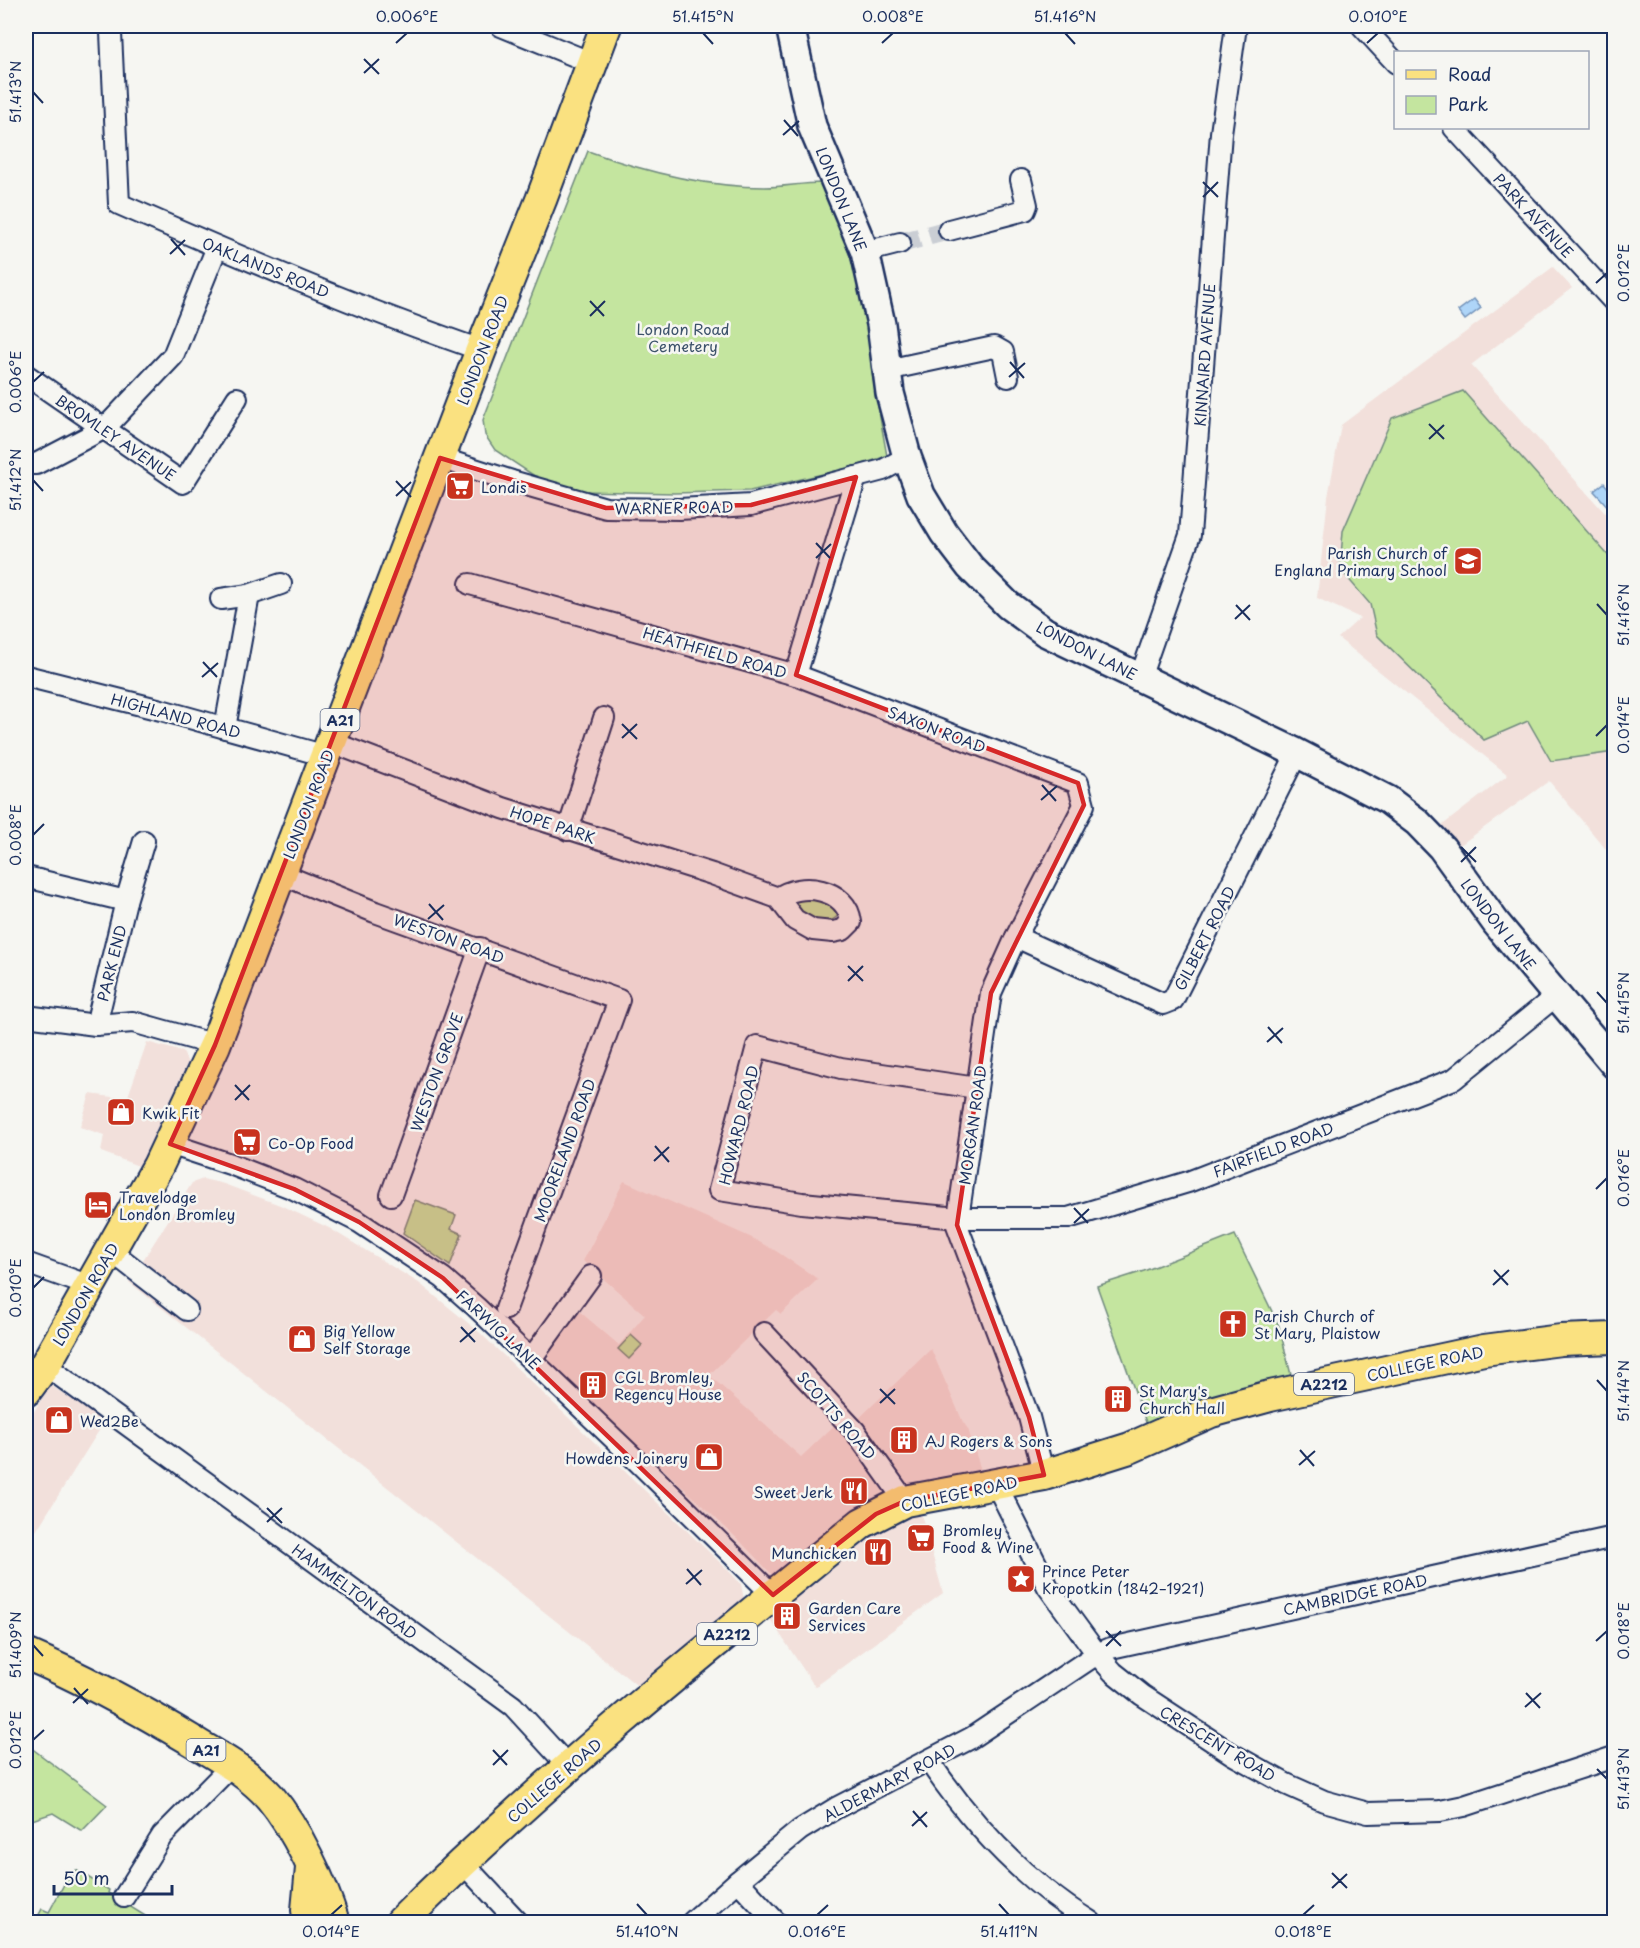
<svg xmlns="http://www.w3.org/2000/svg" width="1640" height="1948" viewBox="0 0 1640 1948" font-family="'Playpen Sans',sans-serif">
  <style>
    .built { fill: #f2e0db }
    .green { fill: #c4e59f; stroke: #708a7e; stroke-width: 1.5 }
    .water { fill: #aed5f8; stroke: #7393ba; stroke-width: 1.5 }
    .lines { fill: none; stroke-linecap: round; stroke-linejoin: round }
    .street-tunnel { stroke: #caced4; stroke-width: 20; stroke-dasharray: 20 10; stroke-linecap: butt }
    .street-casing { stroke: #1b2f5e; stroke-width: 24 }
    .secondary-casing { stroke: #1b2f5e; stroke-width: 32 }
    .primary-casing { stroke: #1b2f5e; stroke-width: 34 }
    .street { stroke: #f6f6f2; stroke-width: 20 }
    .secondary { stroke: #f6f6f2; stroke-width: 27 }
    .primary { stroke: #fae180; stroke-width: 30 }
    .marked { fill: #d62828; fill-opacity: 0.2; stroke: #d62828; stroke-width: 4.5; stroke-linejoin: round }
    .ticks { fill: none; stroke: #1b2f5e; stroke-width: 2 }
    .labels { text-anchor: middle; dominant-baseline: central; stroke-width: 5; stroke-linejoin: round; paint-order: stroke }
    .shield { fill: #f6f6f2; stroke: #5d6b8a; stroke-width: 1.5 }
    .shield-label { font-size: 14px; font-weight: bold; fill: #1b2f5e }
    .street-label { font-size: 15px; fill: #1b2f5e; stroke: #f6f6f2 }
    .park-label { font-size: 15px; fill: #3d536b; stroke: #f6f6f2 }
    .poi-label { font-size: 15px; fill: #1b2f5e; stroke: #f6f6f2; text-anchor: start }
    .neatline { fill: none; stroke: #1b2f5e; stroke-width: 2 }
    .ticks-label { font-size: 15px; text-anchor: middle; fill: #1b2f5e }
  </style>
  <rect width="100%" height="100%" fill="#f6f6f2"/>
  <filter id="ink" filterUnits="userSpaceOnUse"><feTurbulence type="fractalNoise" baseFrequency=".0167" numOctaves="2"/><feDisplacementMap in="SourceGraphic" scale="12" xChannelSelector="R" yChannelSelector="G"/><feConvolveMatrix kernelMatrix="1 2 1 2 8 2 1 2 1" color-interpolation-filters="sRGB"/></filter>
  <g filter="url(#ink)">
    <g class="built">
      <polygon points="1553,267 1572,288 1471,365 1614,523 1614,859 1549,781 1456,848 1440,827 1508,775 1338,638 1360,618 1317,598 1328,497 1341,425"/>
      <polygon points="147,1042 183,1052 188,1063 167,1121 144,1168 101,1152 104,1135 80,1127 90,1094 127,1099"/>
      <polygon points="203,1179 224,1184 280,1205 329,1228 419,1283 478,1331 729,1571 741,1584 744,1600 639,1687 129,1282 192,1183"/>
      <polygon points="624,1181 750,1237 776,1251 818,1279 781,1314 776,1310 709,1375 801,1457 842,1418 851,1426 931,1349 963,1422 968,1429 986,1486 905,1501 784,1587 741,1542 550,1363 548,1352 579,1311 619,1345 645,1315 583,1261"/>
      <polygon points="50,1385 105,1421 26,1547 26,1425"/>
      <polygon points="920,1510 943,1593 815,1687 766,1613 879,1523"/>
    </g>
    <g class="green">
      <path d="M 588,151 C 645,172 704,187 765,187 C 784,187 802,183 821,183 L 843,235 L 859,283 L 868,321 L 872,373 L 887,456 L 853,467 L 750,491 L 674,493 L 581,491 L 556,487 L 536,477 L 495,450 L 485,435 L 483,420 Z"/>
      <polygon points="1463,391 1614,562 1614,752 1551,761 1528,721 1484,740 1377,635 1370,604 1340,569 1343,531 1392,418"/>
      <path d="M 800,897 L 830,902 L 839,914 C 828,930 800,917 793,902 Z"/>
      <polygon points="415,1200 456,1215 451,1229 462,1234 450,1266 403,1233"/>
      <polygon points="1235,1235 1279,1326 1292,1379 1147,1425 1097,1286 1144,1271"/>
      <polygon points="631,1335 642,1345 629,1359 618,1349"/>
      <polygon points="26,1744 107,1805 82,1831 53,1813 26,1822"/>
      <polygon points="76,1870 109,1890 108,1893 155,1922 35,1922 42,1909 49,1912 67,1879 70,1880"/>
    </g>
    <g class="water">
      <polygon points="1474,299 1481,308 1465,320 1458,311"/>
      <polygon points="1604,483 1614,495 1614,505 1610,509 1594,491"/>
    </g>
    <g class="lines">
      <polyline class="street-tunnel" points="900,243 949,230"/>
      <g class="street-casing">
        <g id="street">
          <path d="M 114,26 L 111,33 L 119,204 C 238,256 358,308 481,350"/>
          <polyline points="501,26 592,63"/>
          <polyline points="1362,26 1396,63"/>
          <polyline points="1454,128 1614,302"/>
          <polyline points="949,230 1025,210 1027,205 1021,180"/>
          <polyline points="865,252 900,243"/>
          <polyline points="887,370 994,347 1003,352 1008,377"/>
          <polyline points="26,375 183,483 237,398"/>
          <polyline points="440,458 512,481 606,508 679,509 751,505 883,470 907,457"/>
          <polyline points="26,464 36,464 105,428 173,356 217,247"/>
          <polyline points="470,584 796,675 856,477"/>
          <polyline points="221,599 249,595 281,584"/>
          <polyline points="796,675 1078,783 1084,805 1016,937 991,993 957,1225 1029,1417 1044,1475"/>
          <polyline points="26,676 161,710 326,756"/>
          <polyline points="1140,678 1190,535 1221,133 1236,26"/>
          <polyline points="225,728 249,595"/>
          <path d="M 331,742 L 503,808 L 712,874 L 778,898 L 795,920 L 813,930 L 833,932 L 843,930 L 851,922 C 847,888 801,881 778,898"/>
          <polyline points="568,830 604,718"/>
          <polyline points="281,874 375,912 619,1000 506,1309"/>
          <polyline points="26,877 126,901"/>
          <polyline points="1016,937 1163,1004 1173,1000 1291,765 1295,752"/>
          <polyline points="26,1016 96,1025 133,1022 215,1045"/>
          <polyline points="96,1025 126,901 144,841"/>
          <polyline points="977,1088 841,1068 757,1046 719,1190 802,1203 958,1218 1068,1218 1188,1182 1454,1079 1557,995"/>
          <polyline points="170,1144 230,1164 294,1189 359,1222 443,1278 476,1307 635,1459 773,1595"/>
          <polyline points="391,1195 480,948"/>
          <polyline points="111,1251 187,1310"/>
          <polyline points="26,1263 90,1286"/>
          <polyline points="764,1333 855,1431 905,1501"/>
          <polyline points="531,1359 591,1276"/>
          <polyline points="45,1365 513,1706 568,1766"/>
          <polyline points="996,1484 1048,1587 1097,1654 1113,1672 1142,1695 1232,1754 1286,1784 1324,1801 1368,1813 1440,1811 1464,1806 1614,1757"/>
          <path d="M 929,1761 C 972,1825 1026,1882 1091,1922"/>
          <polyline points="462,1862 518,1922"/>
          <polyline points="738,1881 776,1922"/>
          <polyline points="124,1897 162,1836 232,1765"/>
          <polyline points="692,1922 738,1881 800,1830 836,1808 971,1738 1097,1654 1111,1648 1614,1537"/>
        </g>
      </g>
      <g class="secondary-casing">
        <polyline id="secondary" points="790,26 812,126 865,252 881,324 890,393 907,457 921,495 944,533 970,567 1008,605 1045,632 1295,752 1388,800 1417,822 1442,848 1496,923 1614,1064"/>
      </g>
      <g class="primary-casing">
        <g id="primary">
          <polyline points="26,1391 45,1365 158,1166 215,1045 481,350 541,200 606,26"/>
          <path d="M 26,1654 C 85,1679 141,1710 196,1743 C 222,1759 249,1773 270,1797 C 296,1828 322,1883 334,1922"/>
          <polyline points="309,1922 307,1910 311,1868"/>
          <path d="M 401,1922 C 545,1779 704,1651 862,1523 L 905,1501 L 1044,1475 L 1130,1448 L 1211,1412 L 1270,1396 L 1484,1350 L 1561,1340 L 1614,1338"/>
        </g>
      </g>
      <use href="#street" class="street"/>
      <use href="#secondary" class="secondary"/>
      <use href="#primary" class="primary"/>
    </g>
  </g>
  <path class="marked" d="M 440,458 L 606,508 L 751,505 L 856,477 L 796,675 L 1078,783 L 1084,805 L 991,993 L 957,1225 L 1029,1417 L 1044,1475 L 905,1501 L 876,1514 L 773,1595 L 443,1278 L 359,1222 L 294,1189 L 170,1144 L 215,1045 Z"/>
  <path class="ticks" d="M 703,33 L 713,44M 1065,33 L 1075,44M 396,43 L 407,33M 882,43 L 893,33M 1367,43 L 1378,33M 364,59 L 379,74M 364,73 L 379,59M 33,92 L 43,103M 784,120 L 798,136M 783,135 L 799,121M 1203,182 L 1218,197M 1203,197 L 1218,182M 171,239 L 185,255M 170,254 L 185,240M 1596,283 L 1607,273M 590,301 L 604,316M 590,316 L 605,301M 1010,362 L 1024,378M 1009,377 L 1025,363M 33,382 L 44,372M 1429,424 L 1444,439M 1429,439 L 1444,425M 33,480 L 43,491M 396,481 L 411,497M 396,496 L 411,482M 816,543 L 830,558M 816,558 L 831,544M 1597,604 L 1607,615M 1236,605 L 1250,620M 1235,619 L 1250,605M 203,662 L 217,677M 202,677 L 218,663M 622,724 L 637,739M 1596,736 L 1607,725M 622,738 L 637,724M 1042,785 L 1056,801M 1041,800 L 1057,786M 33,835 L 44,824M 1461,847 L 1476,862M 1461,862 L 1476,847M 429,904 L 443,920M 428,919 L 444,905M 848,966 L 863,981M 848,981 L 863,966M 1597,992 L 1607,1003M 1268,1027 L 1282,1043M 1267,1042 L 1283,1028M 235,1085 L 249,1100M 235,1100 L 250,1085M 655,1146 L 669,1162M 654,1161 L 669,1147M 1596,1189 L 1607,1178M 1074,1208 L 1088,1223M 1074,1223 L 1089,1209M 1494,1270 L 1508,1285M 1493,1285 L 1509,1270M 33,1288 L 44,1277M 461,1327 L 475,1342M 460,1342 L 476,1328M 1597,1380 L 1607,1391M 880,1389 L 895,1404M 880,1403 L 895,1389M 1300,1450 L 1314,1466M 1299,1465 L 1315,1451M 267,1508 L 282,1523M 267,1522 L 282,1508M 687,1569 L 701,1585M 686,1584 L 702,1570M 1106,1631 L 1121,1646M 1596,1641 L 1607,1631M 33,1645 L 43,1656M 1106,1646 L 1121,1631M 74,1688 L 88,1704M 1526,1693 L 1540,1708M 73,1703 L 88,1689M 1525,1707 L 1541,1693M 33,1740 L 44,1730M 493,1750 L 507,1765M 493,1765 L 508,1750M 1597,1769 L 1607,1779M 913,1811 L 927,1827M 912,1826 L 927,1812M 1332,1873 L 1347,1888M 1332,1888 L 1347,1874M 637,1904 L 647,1915M 999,1904 L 1009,1915M 331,1915 L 342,1905M 817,1915 L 828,1905M 1303,1915 L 1314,1905"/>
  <defs>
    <g id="supermarket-square" transform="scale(1.5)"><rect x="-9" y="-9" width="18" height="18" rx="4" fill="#c8321e" stroke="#f6f6f2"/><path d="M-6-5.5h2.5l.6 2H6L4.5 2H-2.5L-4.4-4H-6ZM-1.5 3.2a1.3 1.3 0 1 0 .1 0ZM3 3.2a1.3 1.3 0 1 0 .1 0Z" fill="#fff"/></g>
    <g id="school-square" transform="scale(1.5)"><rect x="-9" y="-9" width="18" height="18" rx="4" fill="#c8321e" stroke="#f6f6f2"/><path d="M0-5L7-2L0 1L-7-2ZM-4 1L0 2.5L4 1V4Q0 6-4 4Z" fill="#fff"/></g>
    <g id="shop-square" transform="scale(1.5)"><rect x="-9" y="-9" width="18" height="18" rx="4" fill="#c8321e" stroke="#f6f6f2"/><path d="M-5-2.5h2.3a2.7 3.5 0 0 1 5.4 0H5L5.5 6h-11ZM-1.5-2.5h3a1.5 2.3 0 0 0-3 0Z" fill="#fff"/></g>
    <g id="hotel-square" transform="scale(1.5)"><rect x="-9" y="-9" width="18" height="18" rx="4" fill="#c8321e" stroke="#f6f6f2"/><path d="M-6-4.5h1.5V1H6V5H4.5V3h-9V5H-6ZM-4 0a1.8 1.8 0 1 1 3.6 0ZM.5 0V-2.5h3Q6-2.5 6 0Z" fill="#fff"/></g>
    <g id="church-square" transform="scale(1.5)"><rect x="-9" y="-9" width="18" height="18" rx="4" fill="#c8321e" stroke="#f6f6f2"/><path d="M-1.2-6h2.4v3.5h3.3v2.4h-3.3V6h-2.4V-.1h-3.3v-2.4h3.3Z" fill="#fff"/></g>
    <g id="building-square" transform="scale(1.5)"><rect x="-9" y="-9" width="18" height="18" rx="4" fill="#c8321e" stroke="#f6f6f2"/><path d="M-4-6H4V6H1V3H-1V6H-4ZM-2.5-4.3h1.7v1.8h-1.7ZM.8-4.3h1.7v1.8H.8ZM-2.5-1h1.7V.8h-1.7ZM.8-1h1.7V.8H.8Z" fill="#fff"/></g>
    <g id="restaurant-square" transform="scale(1.5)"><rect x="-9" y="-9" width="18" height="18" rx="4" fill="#c8321e" stroke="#f6f6f2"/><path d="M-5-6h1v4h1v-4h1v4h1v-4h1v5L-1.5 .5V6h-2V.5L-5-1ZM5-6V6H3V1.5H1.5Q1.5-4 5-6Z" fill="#fff"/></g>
    <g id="sight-square" transform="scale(1.5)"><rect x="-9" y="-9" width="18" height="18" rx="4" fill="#c8321e" stroke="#f6f6f2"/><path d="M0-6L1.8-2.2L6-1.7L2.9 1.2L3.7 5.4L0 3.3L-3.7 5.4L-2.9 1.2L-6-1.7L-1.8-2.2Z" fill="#fff"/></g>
  </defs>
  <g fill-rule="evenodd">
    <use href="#supermarket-square" x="460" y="486"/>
    <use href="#school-square" x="1468" y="561"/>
    <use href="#shop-square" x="121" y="1112"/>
    <use href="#supermarket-square" x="247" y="1142"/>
    <use href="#hotel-square" x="98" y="1205"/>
    <use href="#church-square" x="1233" y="1324"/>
    <use href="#shop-square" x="302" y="1339"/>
    <use href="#building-square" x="593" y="1385"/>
    <use href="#building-square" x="1118" y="1399"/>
    <use href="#shop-square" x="59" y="1420"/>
    <use href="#building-square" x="904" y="1440"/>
    <use href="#shop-square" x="709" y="1457"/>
    <use href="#restaurant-square" x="854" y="1491"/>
    <use href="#supermarket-square" x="921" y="1538"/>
    <use href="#restaurant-square" x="878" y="1552"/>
    <use href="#sight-square" x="1021" y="1579"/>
    <use href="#building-square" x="787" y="1616"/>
  </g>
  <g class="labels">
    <g class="shield">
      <rect x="320.5" y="709" width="39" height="22" rx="4.5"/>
      <rect x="1294" y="1373" width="60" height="22" rx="4.5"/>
      <rect x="697" y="1623" width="60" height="22" rx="4.5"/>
      <rect x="186.5" y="1739" width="39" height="22" rx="4.5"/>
    </g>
    <g class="shield-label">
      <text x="340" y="720">A21</text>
      <text x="1324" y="1384">A2212</text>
      <text x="727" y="1634">A2212</text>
      <text x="206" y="1750">A21</text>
    </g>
    <g class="street-label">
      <text transform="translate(842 199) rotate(68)">LONDON LANE</text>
      <text transform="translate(1534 215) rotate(47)">PARK AVENUE</text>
      <text transform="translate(266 267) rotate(22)">OAKLANDS ROAD</text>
      <text transform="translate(482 350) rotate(-69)">LONDON ROAD</text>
      <text transform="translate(1204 355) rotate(-86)">KINNAIRD AVENUE</text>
      <text transform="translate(116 437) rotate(34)">BROMLEY AVENUE</text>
      <text transform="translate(674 507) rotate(-1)">WARNER ROAD</text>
      <text transform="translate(1087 650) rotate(27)">LONDON LANE</text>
      <text transform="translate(715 652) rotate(16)">HEATHFIELD ROAD</text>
      <text transform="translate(176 715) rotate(15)">HIGHLAND ROAD</text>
      <text transform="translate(937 729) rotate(21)">SAXON ROAD</text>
      <text transform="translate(308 804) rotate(-69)">LONDON ROAD</text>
      <text transform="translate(553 824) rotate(18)">HOPE PARK</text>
      <text transform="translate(1499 924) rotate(52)">LONDON LANE</text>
      <text transform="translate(449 938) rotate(20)">WESTON ROAD</text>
      <text transform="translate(1204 938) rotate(-63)">GILBERT ROAD</text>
      <text transform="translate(111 963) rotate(-76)">PARK END</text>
      <text transform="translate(436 1072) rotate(-70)">WESTON GROVE</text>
      <text transform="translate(738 1125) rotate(-76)">HOWARD ROAD</text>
      <text transform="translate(972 1125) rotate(-82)">MORGAN ROAD</text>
      <text transform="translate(1273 1149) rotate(-21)">FAIRFIELD ROAD</text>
      <text transform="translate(564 1150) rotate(-70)">MOORELAND ROAD</text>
      <text transform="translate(85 1294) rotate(-60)">LONDON ROAD</text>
      <text transform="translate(499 1329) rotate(43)">FARWIG LANE</text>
      <text transform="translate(1425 1363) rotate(-12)">COLLEGE ROAD</text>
      <text transform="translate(837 1415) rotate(49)">SCOTTS ROAD</text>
      <text transform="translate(959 1493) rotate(-12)">COLLEGE ROAD</text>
      <text transform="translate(355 1591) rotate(36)">HAMMELTON ROAD</text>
      <text transform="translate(1355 1594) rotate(-12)">CAMBRIDGE ROAD</text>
      <text transform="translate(1218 1743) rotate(31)">CRESCENT ROAD</text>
      <text transform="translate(554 1780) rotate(-41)">COLLEGE ROAD</text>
      <text transform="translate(889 1782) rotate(-28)">ALDERMARY ROAD</text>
    </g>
    <g class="park-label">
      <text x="683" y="328">London Road<tspan x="683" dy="17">Cemetery</tspan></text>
    </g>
    <g class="poi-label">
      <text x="481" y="486">Londis</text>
      <text x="1447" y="552" text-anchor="end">Parish Church of<tspan x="1447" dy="17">England Primary School</tspan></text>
      <text x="142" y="1112">Kwik Fit</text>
      <text x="268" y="1142">Co-Op Food</text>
      <text x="119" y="1196">Travelodge<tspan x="119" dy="17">London Bromley</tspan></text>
      <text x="1254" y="1315">Parish Church of<tspan x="1254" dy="17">St Mary, Plaistow</tspan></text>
      <text x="323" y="1330">Big Yellow<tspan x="323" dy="17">Self Storage</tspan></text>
      <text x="614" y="1376">CGL Bromley,<tspan x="614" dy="17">Regency House</tspan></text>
      <text x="1139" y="1390">St Mary's<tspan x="1139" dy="17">Church Hall</tspan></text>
      <text x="80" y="1420">Wed2Be</text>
      <text x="925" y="1440">AJ Rogers &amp; Sons</text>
      <text x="688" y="1457" text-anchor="end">Howdens Joinery</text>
      <text x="833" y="1491" text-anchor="end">Sweet Jerk</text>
      <text x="942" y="1529">Bromley<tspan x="942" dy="17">Food &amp; Wine</tspan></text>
      <text x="857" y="1552" text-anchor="end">Munchicken</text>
      <text x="1042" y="1570">Prince Peter<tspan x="1042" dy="17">Kropotkin (1842–1921)</tspan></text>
      <text x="808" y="1607">Garden Care<tspan x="808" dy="17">Services</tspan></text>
    </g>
  </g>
  <rect width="1640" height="1948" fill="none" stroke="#f6f6f2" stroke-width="66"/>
  <rect x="1394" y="51" width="195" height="78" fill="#f6f6f2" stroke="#9ea6b7" stroke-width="1.5"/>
  <rect x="1406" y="70" width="30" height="9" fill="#fae180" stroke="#9ea6b7" stroke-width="1.5"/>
  <text x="1448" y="81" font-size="18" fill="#1b2f5e">Road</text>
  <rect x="1406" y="96" width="30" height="18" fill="#c4e59f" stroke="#9ea6b7" stroke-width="1.5"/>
  <text x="1448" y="111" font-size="18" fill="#1b2f5e">Park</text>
  <path d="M54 1885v9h118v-9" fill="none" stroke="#1b2f5e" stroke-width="3"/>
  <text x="63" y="1885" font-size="18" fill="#1b2f5e" stroke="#f6f6f2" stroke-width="4.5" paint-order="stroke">50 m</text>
  <rect x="33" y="33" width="1574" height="1882" class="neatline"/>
  <g class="ticks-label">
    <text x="407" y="22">0.006°E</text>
    <text x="703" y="22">51.415°N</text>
    <text x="893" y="22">0.008°E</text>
    <text x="1065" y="22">51.416°N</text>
    <text x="1378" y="22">0.010°E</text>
    <text transform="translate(16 92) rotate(-90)" y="5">51.413°N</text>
    <text transform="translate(1624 273) rotate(-90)" y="5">0.012°E</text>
    <text transform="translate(16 382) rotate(-90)" y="5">0.006°E</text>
    <text transform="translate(16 480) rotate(-90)" y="5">51.412°N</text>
    <text transform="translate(1624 615) rotate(-90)" y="5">51.416°N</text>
    <text transform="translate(1624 725) rotate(-90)" y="5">0.014°E</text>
    <text transform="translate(16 835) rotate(-90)" y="5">0.008°E</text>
    <text transform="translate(1624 1003) rotate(-90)" y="5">51.415°N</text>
    <text transform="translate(1624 1178) rotate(-90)" y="5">0.016°E</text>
    <text transform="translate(16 1288) rotate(-90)" y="5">0.010°E</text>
    <text transform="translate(1624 1391) rotate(-90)" y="5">51.414°N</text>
    <text transform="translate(1624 1631) rotate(-90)" y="5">0.018°E</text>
    <text transform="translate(16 1645) rotate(-90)" y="5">51.409°N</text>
    <text transform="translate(16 1740) rotate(-90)" y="5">0.012°E</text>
    <text transform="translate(1624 1779) rotate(-90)" y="5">51.413°N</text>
    <text x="331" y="1937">0.014°E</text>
    <text x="647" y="1937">51.410°N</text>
    <text x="817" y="1937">0.016°E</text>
    <text x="1009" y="1937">51.411°N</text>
    <text x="1303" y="1937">0.018°E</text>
  </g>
</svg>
